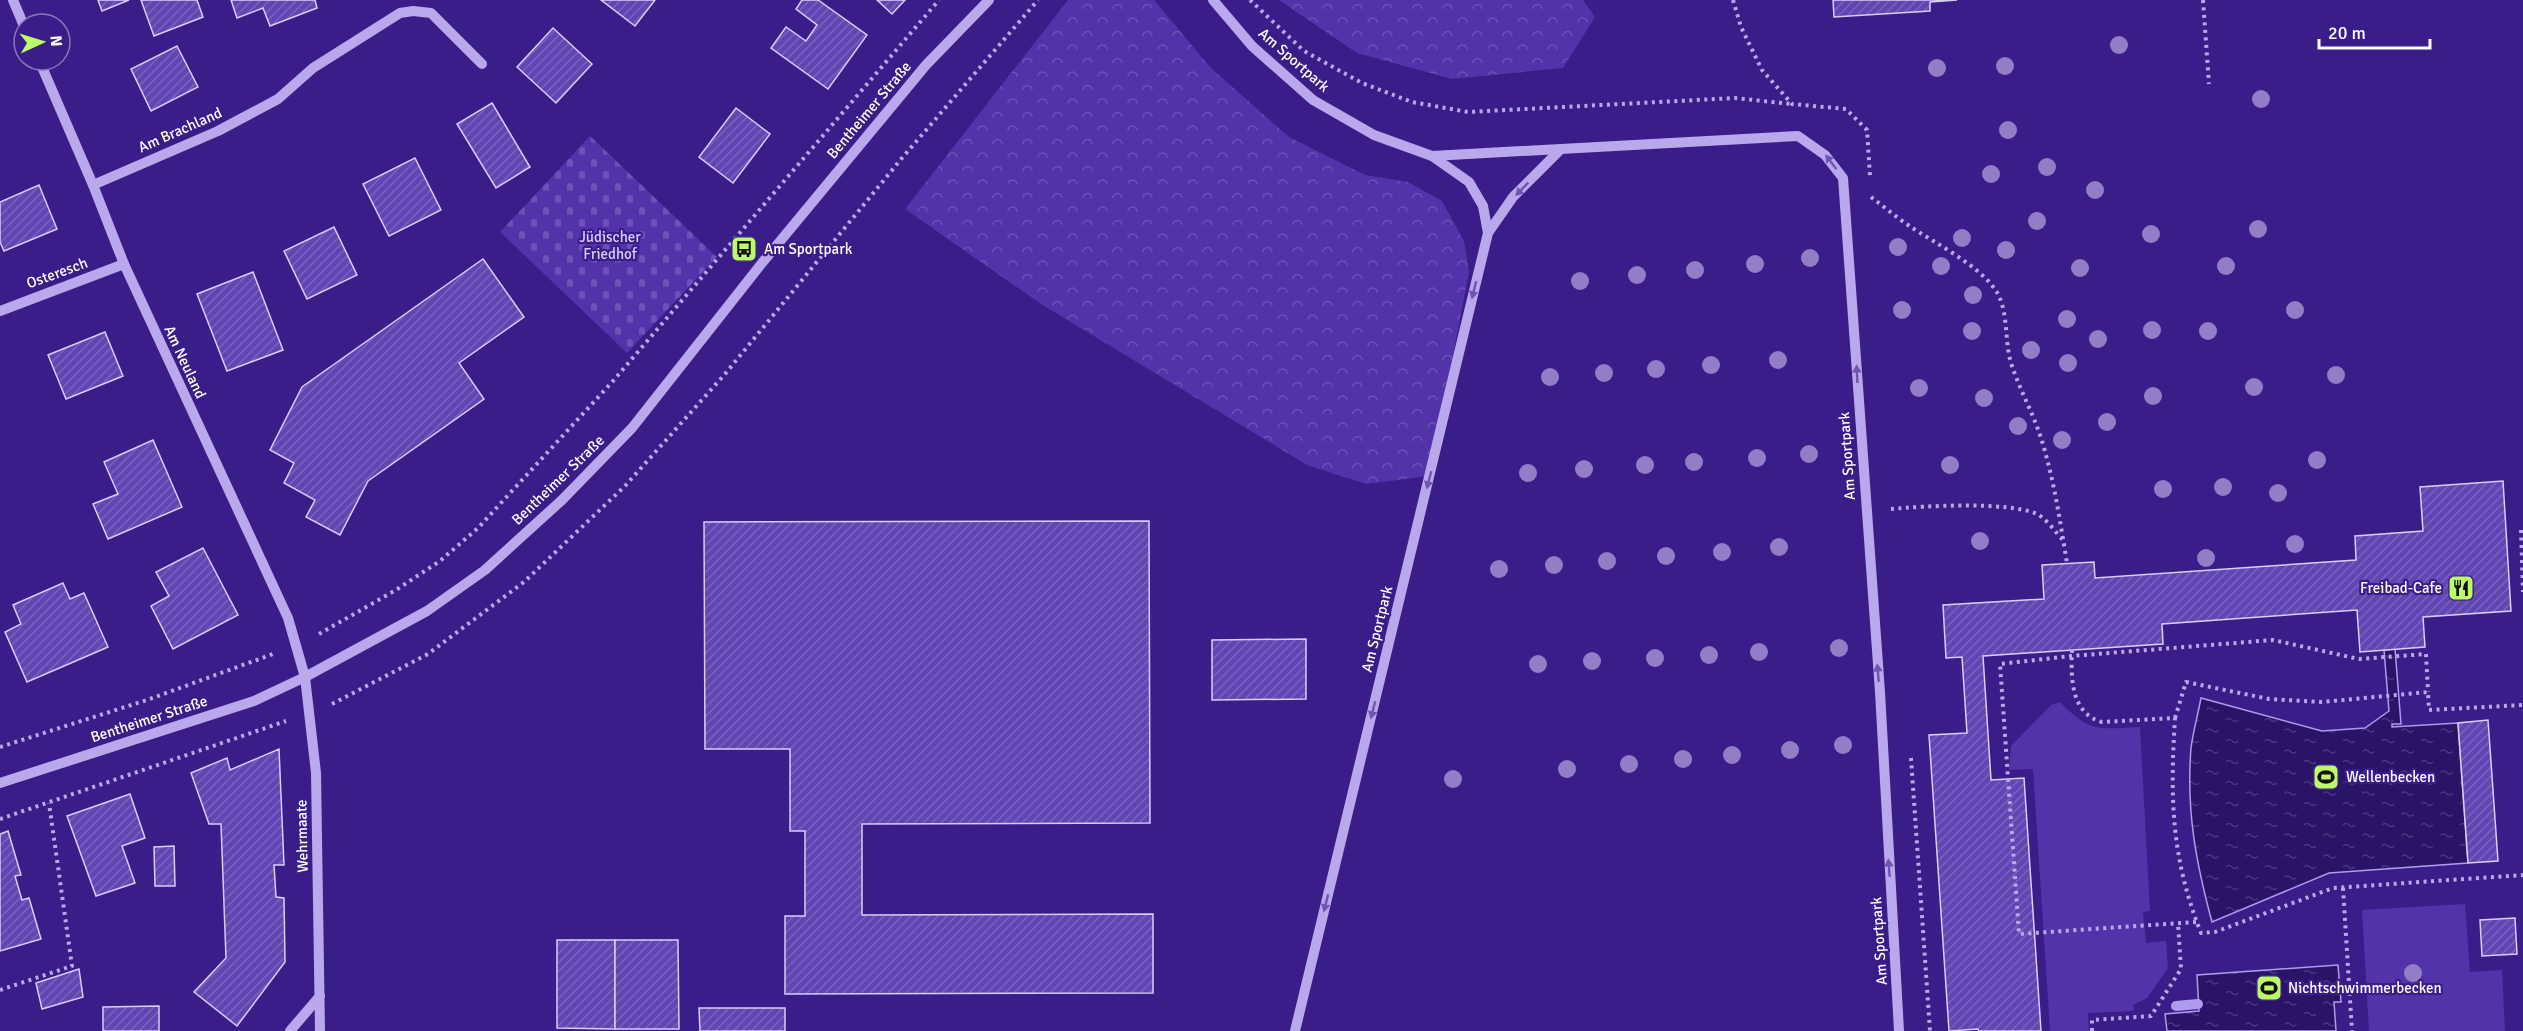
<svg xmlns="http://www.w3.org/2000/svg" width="2523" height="1031" viewBox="0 0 2523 1031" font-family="Signika,sans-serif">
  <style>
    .green { fill: #5233a9 }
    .forest { fill: url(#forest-crowns) }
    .cemetery { fill: url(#cemetery-stones) }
    .water { fill: url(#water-ripples); stroke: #af9bee; stroke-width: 1.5 }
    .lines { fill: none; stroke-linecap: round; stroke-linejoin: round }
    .stream { stroke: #af9bee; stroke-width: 10 }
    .building { fill: url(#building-hatch); stroke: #d8cdf9; stroke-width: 1.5 }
    .path { stroke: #b9a8ec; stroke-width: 4; stroke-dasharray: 3 4.5; stroke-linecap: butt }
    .minor { stroke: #b9a8ec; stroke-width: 10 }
    .tree { fill: #917ec7 }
    .oneway { fill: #6d55b1 }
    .labels { text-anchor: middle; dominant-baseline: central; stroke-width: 4.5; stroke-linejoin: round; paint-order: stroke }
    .street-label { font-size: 15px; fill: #fff; stroke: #3a1d89 }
    .park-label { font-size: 15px; fill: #d8cdf9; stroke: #3a1d89 }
    .poi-label { font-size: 15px; fill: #fff; stroke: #3a1d89; text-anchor: start }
  </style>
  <defs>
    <pattern id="forest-crowns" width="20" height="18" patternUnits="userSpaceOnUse" patternTransform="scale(1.5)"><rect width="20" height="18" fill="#5233a9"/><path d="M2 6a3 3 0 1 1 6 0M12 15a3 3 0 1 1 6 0" fill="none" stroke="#6c52b6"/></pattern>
    <pattern id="cemetery-stones" width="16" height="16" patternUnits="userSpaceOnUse" patternTransform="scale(1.5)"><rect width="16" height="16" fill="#5233a9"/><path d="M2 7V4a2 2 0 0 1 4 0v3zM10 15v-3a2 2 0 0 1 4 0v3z" fill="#6c52b6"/></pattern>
    <pattern id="water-ripples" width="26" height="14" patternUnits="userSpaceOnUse" patternTransform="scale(1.5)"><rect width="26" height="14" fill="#2b1468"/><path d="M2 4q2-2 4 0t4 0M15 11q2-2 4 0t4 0" fill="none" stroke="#4b377f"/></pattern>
    <pattern id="building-hatch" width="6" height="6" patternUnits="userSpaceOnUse" patternTransform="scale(1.5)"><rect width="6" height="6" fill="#6145b2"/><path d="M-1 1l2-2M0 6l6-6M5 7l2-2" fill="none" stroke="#7961be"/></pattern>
  </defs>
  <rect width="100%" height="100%" fill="#3a1d89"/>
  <g class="green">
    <path d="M 2060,702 C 2090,733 2099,729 2140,727 L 2150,911 L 2143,912 L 2146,943 L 2166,941 L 2168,968 L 2147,998 L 2133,1005 L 2134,1011 L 2088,1013 L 2089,1031 L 2050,1031 L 2033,769 L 2009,770 L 2011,746 L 2051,705 Z"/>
    <polygon points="2465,904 2470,972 2502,970 2505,1031 2369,1031 2362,910"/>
  </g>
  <g class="forest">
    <polygon points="1068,0 1154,0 1211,68 1289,137 1365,175 1408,182 1442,201 1464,241 1469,272 1430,476 1366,484 1307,465 1041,304 905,209"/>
    <polygon points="1279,0 1583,0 1595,17 1563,68 1452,79 1357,53"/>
  </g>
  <polygon class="cemetery" points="590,136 717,257 627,353 500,232"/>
  <g class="water">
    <path d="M 2395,649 L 2401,724 L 2392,724 L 2392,727 L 2458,723 L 2468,863 L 2329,873 L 2212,922 C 2196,863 2186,810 2191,748 C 2193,732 2198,714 2201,698 L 2322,731 L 2365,728 L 2389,711 L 2384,650 Z"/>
    <polygon points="2338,965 2341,1002 2334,1002 2336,1031 2167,1031 2165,1014 2199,1011 2197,975"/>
  </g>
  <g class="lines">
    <polyline class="stream" points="2176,1006 2198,1004"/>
  </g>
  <g class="building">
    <polygon points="98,0 129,0 102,11"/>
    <polygon points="141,0 197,0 203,17 154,36"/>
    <polygon points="231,0 315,0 317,8 270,26 263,8 237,18"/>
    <polygon points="601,0 655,0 635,26"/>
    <polygon points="802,0 818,0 867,35 828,89 771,48 786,27 806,41 817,25 796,9"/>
    <polygon points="877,0 905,0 892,14"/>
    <polygon points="1833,0 1957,0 1930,2 1930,11 1834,17"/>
    <polygon points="553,28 592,64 556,103 517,67"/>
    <polygon points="177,46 198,87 151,111 131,69"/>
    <polygon points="492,103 530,167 496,188 457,124"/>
    <polygon points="736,108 770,134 733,183 699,157"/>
    <polygon points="415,158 441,210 389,236 363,184"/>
    <polygon points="39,185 57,229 4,251 0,242 0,202"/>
    <polygon points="334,227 357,275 307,299 284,251"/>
    <polygon points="483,259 524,317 459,363 484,399 368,481 340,535 306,517 315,500 284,483 294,463 270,450 302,387"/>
    <polygon points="253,272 283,350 227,371 197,294"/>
    <polygon points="105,332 123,376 66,399 48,355"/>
    <polygon points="153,440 182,507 108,539 93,504 118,494 104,462"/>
    <polygon points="2503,481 2511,611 2423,617 2425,647 2360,652 2357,610 2162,624 2163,644 1983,656 1991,780 2024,778 2041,1031 1979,1031 1978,1029 1949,1031 1929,735 1967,733 1962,657 1946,658 1943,605 2044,599 2042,565 2094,562 2095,578 2356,560 2355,536 2423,531 2420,487"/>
    <polygon points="1149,521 1150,823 862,824 862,915 1153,914 1153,993 785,994 785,916 805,916 805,831 790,831 790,749 705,749 704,522"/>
    <polygon points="203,548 238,615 173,649 151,606 169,596 156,572"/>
    <polygon points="63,583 70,599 84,593 108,647 27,682 5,632 21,624 13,605"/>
    <polygon points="1306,639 1306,699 1212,700 1212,640"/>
    <polygon points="2488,720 2498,861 2468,863 2458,723"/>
    <polygon points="279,749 284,865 274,865 276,897 284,898 285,962 237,1026 194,992 226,958 221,824 209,824 191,773 227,758 230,770"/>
    <polygon points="130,794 145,838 122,846 135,883 96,896 67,816"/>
    <polygon points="8,831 21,875 15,876 22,900 29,898 41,939 0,951 0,834"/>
    <polygon points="174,846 175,886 155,886 154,847"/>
    <polygon points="2515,918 2517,954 2482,956 2480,920"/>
    <polygon points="557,940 615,940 615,1029 557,1028"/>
    <polygon points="615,940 678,940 679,1029 615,1029"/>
    <polygon points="79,969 83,997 42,1009 36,983"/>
    <polygon points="159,1006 159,1031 103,1031 103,1007"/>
    <polygon points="699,1008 785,1008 785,1031 700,1031"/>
  </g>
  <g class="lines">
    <g class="path">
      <polyline points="1250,0 1304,51 1362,83 1412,102 1468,112 1735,98 1791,104"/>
      <polyline points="1733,0 1741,27 1762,70 1792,104 1846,109 1867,130 1870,176"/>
      <polyline points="2203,0 2209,84"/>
      <path d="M 1871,197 C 1883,206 1895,216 1908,225 C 1934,243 1982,266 1998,294 C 2009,316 2004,343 2012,366 C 2020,390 2033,413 2041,438 C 2054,479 2060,521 2067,563"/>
      <path d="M 1891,509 C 1925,506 2007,501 2037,514 C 2046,518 2056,533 2063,540"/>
      <polyline points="2521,530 2523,592"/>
      <polyline points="319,634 396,590 440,561 478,528 613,381 939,0"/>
      <path d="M 2072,650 C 2071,677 2070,713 2102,722 L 2175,718 C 2170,798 2171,857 2201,933 L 2215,932 L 2333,888 L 2523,875"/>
      <polyline points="332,704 428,654 524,582 625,486 725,374 902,158 1038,0"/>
      <polyline points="2175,718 2186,682 2269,699 2322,702 2428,692 2429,710 2523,705"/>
      <polyline points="0,747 147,700 273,654"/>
      <polyline points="1911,758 1930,1031"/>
      <polyline points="0,819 286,721"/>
      <polyline points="2343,888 2352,1031"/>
      <polyline points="2196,922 2019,934 2000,664 2071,656 2273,640 2359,659 2426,654 2428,692"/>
      <polyline points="0,990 72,966 49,803"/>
      <polyline points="2092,1031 2092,1020 2151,1016 2181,969 2178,923"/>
    </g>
    <g class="minor">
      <polyline points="13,0 24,26"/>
      <polyline points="1213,0 1252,46 1313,100 1374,135 1432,156 1469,182 1483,206 1488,233"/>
      <polyline points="39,60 93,185 124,264 288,618 305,677 316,773 320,1031"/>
      <polyline points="1432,156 1798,136 1825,155 1843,178 1880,692 1899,1031"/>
      <polyline points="93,185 218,131 278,99 313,68 400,13 413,11 431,13 482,64"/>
      <polyline points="0,311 124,264"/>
      <polyline points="0,783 254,701 305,677 427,611 485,570 562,500 632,428 762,263 926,65 989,0"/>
      <polyline points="290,1031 320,996"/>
      <polyline points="1295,1031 1488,233 1513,197 1561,149"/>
    </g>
  </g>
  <g class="tree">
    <circle cx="2119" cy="45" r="9"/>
    <circle cx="2005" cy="66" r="9"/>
    <circle cx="1937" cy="68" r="9"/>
    <circle cx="2261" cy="99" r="9"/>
    <circle cx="2008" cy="130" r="9"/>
    <circle cx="2047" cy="167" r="9"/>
    <circle cx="1991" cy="174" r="9"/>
    <circle cx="2095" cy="190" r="9"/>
    <circle cx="2037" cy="221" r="9"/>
    <circle cx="2258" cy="229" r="9"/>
    <circle cx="2151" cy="234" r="9"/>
    <circle cx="1962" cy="238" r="9"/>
    <circle cx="1898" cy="247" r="9"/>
    <circle cx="2006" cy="250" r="9"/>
    <circle cx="1810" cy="258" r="9"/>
    <circle cx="1755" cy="264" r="9"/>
    <circle cx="1941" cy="266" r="9"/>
    <circle cx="2226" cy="266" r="9"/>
    <circle cx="2080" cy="268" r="9"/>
    <circle cx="1695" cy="270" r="9"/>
    <circle cx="1637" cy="275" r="9"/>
    <circle cx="1580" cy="281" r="9"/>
    <circle cx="1973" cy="295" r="9"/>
    <circle cx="1902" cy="310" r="9"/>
    <circle cx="2295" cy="310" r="9"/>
    <circle cx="2067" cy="319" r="9"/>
    <circle cx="2152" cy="330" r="9"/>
    <circle cx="1972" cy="331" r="9"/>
    <circle cx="2208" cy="331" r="9"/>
    <circle cx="2098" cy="339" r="9"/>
    <circle cx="2031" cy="350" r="9"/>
    <circle cx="1778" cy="360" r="9"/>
    <circle cx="2068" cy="363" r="9"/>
    <circle cx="1711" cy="365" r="9"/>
    <circle cx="1656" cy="369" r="9"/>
    <circle cx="1604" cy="373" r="9"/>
    <circle cx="2336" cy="375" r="9"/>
    <circle cx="1550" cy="377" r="9"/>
    <circle cx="2254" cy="387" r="9"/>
    <circle cx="1919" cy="388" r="9"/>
    <circle cx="2153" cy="396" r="9"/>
    <circle cx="1984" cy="398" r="9"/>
    <circle cx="2107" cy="422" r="9"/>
    <circle cx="2018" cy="426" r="9"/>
    <circle cx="2062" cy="440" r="9"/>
    <circle cx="1809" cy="454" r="9"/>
    <circle cx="1757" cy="458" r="9"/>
    <circle cx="2317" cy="460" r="9"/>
    <circle cx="1694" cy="462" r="9"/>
    <circle cx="1645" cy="465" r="9"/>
    <circle cx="1950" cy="465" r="9"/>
    <circle cx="1584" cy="469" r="9"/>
    <circle cx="1528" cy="473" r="9"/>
    <circle cx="2223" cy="487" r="9"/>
    <circle cx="2163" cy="489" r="9"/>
    <circle cx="2278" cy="493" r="9"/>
    <circle cx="1980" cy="541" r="9"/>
    <circle cx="2295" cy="544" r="9"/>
    <circle cx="1779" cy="547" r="9"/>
    <circle cx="1722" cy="552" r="9"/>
    <circle cx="1666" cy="556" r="9"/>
    <circle cx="2206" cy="558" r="9"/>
    <circle cx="1607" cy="561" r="9"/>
    <circle cx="1554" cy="565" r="9"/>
    <circle cx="1499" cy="569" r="9"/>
    <circle cx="1839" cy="648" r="9"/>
    <circle cx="1759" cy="652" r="9"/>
    <circle cx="1709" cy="655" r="9"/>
    <circle cx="1655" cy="658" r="9"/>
    <circle cx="1592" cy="661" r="9"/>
    <circle cx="1538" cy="664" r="9"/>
    <circle cx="1843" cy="745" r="9"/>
    <circle cx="1790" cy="750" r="9"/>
    <circle cx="1732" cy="755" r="9"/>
    <circle cx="1683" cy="759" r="9"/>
    <circle cx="1629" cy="764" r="9"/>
    <circle cx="1567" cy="769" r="9"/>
    <circle cx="1453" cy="779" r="9"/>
    <circle cx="2413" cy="973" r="9"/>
  </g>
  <defs><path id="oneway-solid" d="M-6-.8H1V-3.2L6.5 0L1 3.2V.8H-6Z" transform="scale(1.5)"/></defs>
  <g class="oneway">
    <use href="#oneway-solid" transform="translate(1831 162) rotate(-127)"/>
    <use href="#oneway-solid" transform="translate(1522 189) rotate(134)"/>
    <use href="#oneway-solid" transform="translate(1474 290) rotate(104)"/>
    <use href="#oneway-solid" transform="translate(1857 374) rotate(-93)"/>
    <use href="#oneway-solid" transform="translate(1429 480) rotate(104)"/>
    <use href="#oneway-solid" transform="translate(1878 673) rotate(-95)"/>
    <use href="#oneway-solid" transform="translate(1373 710) rotate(104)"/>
    <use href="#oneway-solid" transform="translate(1889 868) rotate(-94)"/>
    <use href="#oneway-solid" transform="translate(1326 903) rotate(104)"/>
  </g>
  <defs>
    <g id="bus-square" transform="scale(1.35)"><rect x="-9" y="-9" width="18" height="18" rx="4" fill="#bdfb66" stroke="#3a1d89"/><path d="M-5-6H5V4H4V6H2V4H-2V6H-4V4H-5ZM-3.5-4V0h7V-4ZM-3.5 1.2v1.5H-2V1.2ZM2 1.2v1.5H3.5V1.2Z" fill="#111"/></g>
    <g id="restaurant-square" transform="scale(1.35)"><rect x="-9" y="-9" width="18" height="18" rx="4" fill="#bdfb66" stroke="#3a1d89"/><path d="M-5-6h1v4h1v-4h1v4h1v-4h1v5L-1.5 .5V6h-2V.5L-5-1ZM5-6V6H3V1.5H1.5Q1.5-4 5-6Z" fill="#111"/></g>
    <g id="stadium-square" transform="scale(1.35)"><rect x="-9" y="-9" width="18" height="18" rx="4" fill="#bdfb66" stroke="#3a1d89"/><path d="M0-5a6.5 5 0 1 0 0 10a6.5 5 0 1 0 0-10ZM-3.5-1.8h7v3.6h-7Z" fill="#111"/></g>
  </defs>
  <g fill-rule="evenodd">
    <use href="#bus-square" x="744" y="249"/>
    <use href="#restaurant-square" x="2461" y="588"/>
    <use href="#stadium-square" x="2326" y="777"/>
    <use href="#stadium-square" x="2269" y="988"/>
  </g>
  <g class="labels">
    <g class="street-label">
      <text transform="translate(1294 60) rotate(41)">Am Sportpark</text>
      <text transform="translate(869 110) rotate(-50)">Bentheimer Straße</text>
      <text transform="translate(180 130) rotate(-24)">Am Brachland</text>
      <text transform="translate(57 273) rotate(-20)">Osteresch</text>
      <text transform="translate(185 362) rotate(65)">Am Neuland</text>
      <text transform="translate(1847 456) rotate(-94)">Am Sportpark</text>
      <text transform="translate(558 480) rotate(-44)">Bentheimer Straße</text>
      <text transform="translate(1377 629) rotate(-76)">Am Sportpark</text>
      <text transform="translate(149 719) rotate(-18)">Bentheimer Straße</text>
      <text transform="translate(302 836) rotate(-91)">Wehrmaate</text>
      <text transform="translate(1879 941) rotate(-94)">Am Sportpark</text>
    </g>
    <g class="park-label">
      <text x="610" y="237">Jüdischer<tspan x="610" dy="17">Friedhof</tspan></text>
    </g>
    <g class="poi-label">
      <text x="764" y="249">Am Sportpark</text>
      <text x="2442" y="588" text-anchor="end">Freibad-Cafe</text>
      <text x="2346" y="777">Wellenbecken</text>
      <text x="2288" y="988">Nichtschwimmerbecken</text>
    </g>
  </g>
  <g transform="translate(42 42) rotate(86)"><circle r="28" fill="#3a1d89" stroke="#8977b8" stroke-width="1.5"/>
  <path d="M0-4.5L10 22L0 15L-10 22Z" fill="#bdfb66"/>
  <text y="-9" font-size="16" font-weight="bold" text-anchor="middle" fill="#ffffff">N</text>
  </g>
  <path d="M2319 39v9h111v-9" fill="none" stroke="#ffffff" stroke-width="3"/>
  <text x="2328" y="39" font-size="18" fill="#ffffff" stroke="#3a1d89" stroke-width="4.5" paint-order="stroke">20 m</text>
</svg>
